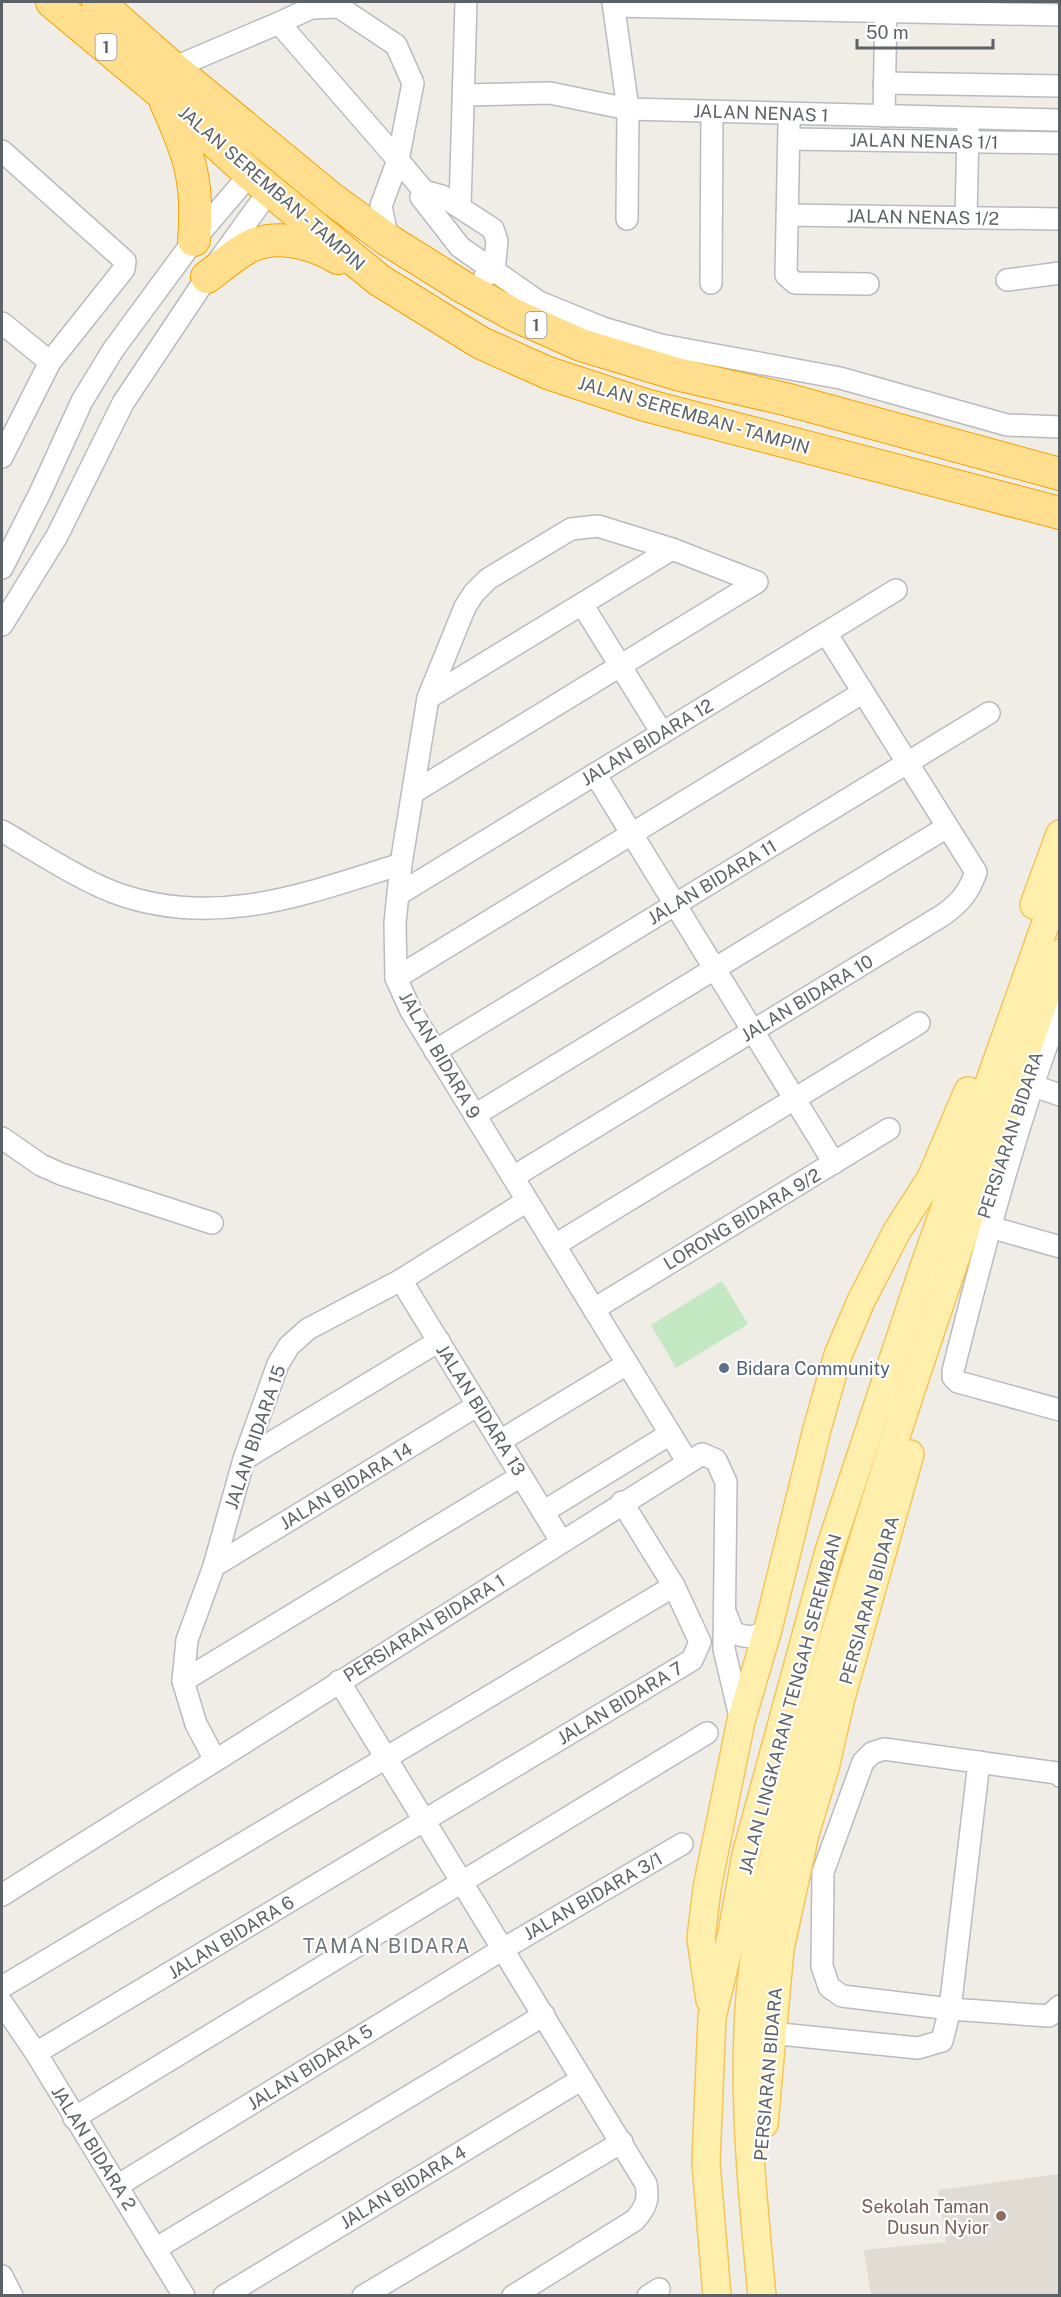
<svg xmlns="http://www.w3.org/2000/svg" width="1061" height="2297" viewBox="0 0 1061 2297" font-family="'Public Sans',sans-serif">
  <style>
    .education { fill: #e0dcd4 }
    .garden { fill: #c3e8c2 }
    .lines { fill: none; stroke-linecap: round; stroke-linejoin: round }
    .minor-casing { stroke: #b8bbc0; stroke-width: 24 }
    .major-casing { stroke: #f5c55a; stroke-width: 30 }
    .highway-casing { stroke: #f6a200; stroke-width: 34 }
    .minor { stroke: #fff; stroke-width: 21 }
    .major { stroke: #ffefac; stroke-width: 27 }
    .highway { stroke: #ffdf8e; stroke-width: 32 }
    .service-dot { fill: #5c6f8a; stroke: #fff; stroke-width: 2 }
    .education-dot { fill: #8d6e63; stroke: #fff; stroke-width: 2 }
    .labels { text-anchor: middle; dominant-baseline: central; stroke-width: 4.5; stroke-linejoin: round; paint-order: stroke }
    .shield { fill: #fff; stroke: #8e9194; stroke-width: 1.5 }
    .shield-label { font-size: 16px; font-weight: bold; fill: #5d6266 }
    .street-label { font-size: 18px; fill: #5d6266; stroke: #fff }
    .service-label { font-size: 18px; fill: #4e5e75; stroke: #fff; text-anchor: start }
    .education-label { font-size: 18px; fill: #785e54; stroke: #fff; text-anchor: end }
    .neighbourhood-label { font-size: 20px; letter-spacing: 1.5px; fill: #6e7478; stroke: #fff }
  </style>
  <rect width="100%" height="100%" fill="#f0ede6"/>
  <polygon class="education" points="1059,2174 1059,2295 871,2295 864,2250 946,2242 938,2190"/>
  <polygon class="garden" points="722,1281 748,1324 676,1368 651,1325"/>
  <g class="lines">
    <g class="minor-casing">
      <g id="minor">
        <polyline points="613,2 628,109 627,219"/>
        <polyline points="614,6 1060,15"/>
        <polyline points="279,23 311,8 339,7 396,45 413,83 398,160 424,191 442,196 493,229 497,241 494,271 485,276"/>
        <polyline points="173,68 279,23 398,160 381,206 388,240"/>
        <polyline points="884,83 1060,86"/>
        <polyline points="464,95 550,93 628,109 1060,120"/>
        <polyline points="884,116 886,2"/>
        <polyline points="789,124 786,275 795,283 868,284"/>
        <polyline points="789,139 1060,143"/>
        <polyline points="2,151 125,261 124,269 50,362 2,457"/>
        <polyline points="424,191 421,197 460,247 539,302 603,328 661,345 840,378 1007,425 1060,427"/>
        <polyline points="460,206 466,2"/>
        <polyline points="787,215 1060,219"/>
        <polyline points="966,218 968,128"/>
        <polyline points="1007,280 1060,273"/>
        <polyline points="711,283 712,112"/>
        <polyline points="2,323 50,362"/>
        <polyline points="2,568 40,493 82,401 113,350 194,240 250,174"/>
        <polyline points="582,604 662,733"/>
        <polyline points="2,625 57,536 123,403 207,277 269,191"/>
        <polyline points="428,698 672,549"/>
        <polyline points="595,774 834,1163"/>
        <polyline points="414,792 757,582 672,549 598,526 571,529 488,579 474,593 465,607 428,698 401,864 395,923 396,978 411,1011 687,1461"/>
        <path d="M 2,831 C 35,850 79,879 113,892 C 214,930 305,894 401,864"/>
        <polyline points="399,894 896,590"/>
        <polyline points="396,978 862,693"/>
        <path d="M 1060,1009 C 1015,1127 984,1248 953,1371 L 953,1377 L 958,1382 L 1060,1410"/>
        <polyline points="435,1051 989,713"/>
        <polyline points="1031,1085 1060,1095"/>
        <polyline points="475,1115 947,827"/>
        <polyline points="2,1138 41,1165 61,1174 212,1223"/>
        <path d="M 513,1177 L 943,915 C 960,903 969,892 976,872 L 826,633"/>
        <polyline points="990,1227 1060,1247"/>
        <polyline points="555,1245 919,1023"/>
        <polyline points="401,1280 561,1541"/>
        <polyline points="594,1309 889,1129"/>
        <polyline points="500,1441 627,1364"/>
        <polyline points="244,1459 439,1341"/>
        <polyline points="543,1512 670,1434"/>
        <polyline points="214,1566 478,1405"/>
        <path d="M 726,1614 L 733,1632 C 747,1639 755,1638 768,1629"/>
        <polyline points="183,1681 521,1476"/>
        <path d="M 339,1681 L 646,2184 C 649,2200 646,2207 635,2220 L 513,2296"/>
        <polyline points="215,1760 196,1724 183,1681 187,1640 214,1566 244,1459 278,1364 289,1346 308,1329 401,1280 527,1201"/>
        <polyline points="1060,1776 1057,1773 884,1749 872,1753 863,1762 823,1872 822,1966 829,1987 842,1996 950,2009 1049,2016 1060,2006"/>
        <polyline points="2,1895 702,1454 716,1460 726,1482 724,1649 741,1721"/>
        <polyline points="2,1987 674,1586"/>
        <polyline points="2,2003 36,2053 184,2296"/>
        <polyline points="770,2033 918,2048 942,2041 950,2009 979,1762"/>
        <polyline points="36,2053 692,1660 700,1642 674,1586 622,1502"/>
        <polyline points="74,2118 707,1733"/>
        <polyline points="117,2186 503,1949 682,1844"/>
        <polyline points="155,2249 544,2015"/>
        <polyline points="2,2276 12,2296"/>
        <polyline points="224,2296 582,2079"/>
        <polyline points="363,2296 622,2142"/>
        <polyline points="648,2296 659,2289"/>
      </g>
    </g>
    <g class="major-casing">
      <g id="major">
        <polyline points="1034,905 1060,834"/>
        <polyline points="710,2000 701,1938 707,1888 741,1721 768,1629 817,1429 838,1355 861,1301 897,1231 931,1178 968,1091"/>
        <polyline points="764,2124 780,1949 805,1834 825,1768 841,1698 910,1454"/>
        <polyline points="717,2296 706,2162 712,2017 732,1933 746,1855 829,1551 924,1267 1060,883"/>
        <path d="M 762,2296 C 753,2200 743,2106 749,2010 C 756,1899 792,1790 821,1683 C 890,1437 978,1195 1060,953"/>
      </g>
    </g>
    <g class="highway-casing">
      <g id="highway">
        <polyline points="52,2 160,92 250,174 379,280 481,343 548,373 645,405 1060,513"/>
        <polyline points="98,2 173,68 332,199 388,240 463,287 514,315 581,345 680,375 785,399 1060,474"/>
        <path d="M 166,103 C 190,155 199,183 194,240"/>
        <path d="M 207,277 C 221,267 237,252 253,245 C 281,234 314,244 338,258"/>
      </g>
    </g>
    <use href="#minor" class="minor"/>
    <use href="#major" class="major"/>
    <use href="#highway" class="highway"/>
  </g>
  <circle class="service-dot" cx="724" cy="1368" r="6"/>
  <circle class="education-dot" cx="1001" cy="2216" r="6"/>
  <g class="labels">
    <g class="shield">
      <rect x="95.5" y="34" width="21" height="26" rx="4.5"/>
      <rect x="525.5" y="312" width="21" height="26" rx="4.5"/>
    </g>
    <g class="shield-label">
      <text x="106" y="47">1</text>
      <text x="536" y="325">1</text>
    </g>
    <g class="street-label">
      <text transform="translate(761 113) rotate(2)">JALAN NENAS 1</text>
      <text transform="translate(924 141) rotate(1)">JALAN NENAS 1/1</text>
      <text transform="translate(272 188) rotate(41)">JALAN SEREMBAN - TAMPIN</text>
      <text transform="translate(923 217) rotate(1)">JALAN NENAS 1/2</text>
      <text transform="translate(694 415) rotate(16)">JALAN SEREMBAN - TAMPIN</text>
      <text transform="translate(647 742) rotate(-31)">JALAN BIDARA 12</text>
      <text transform="translate(712 882) rotate(-31)">JALAN BIDARA 11</text>
      <text transform="translate(807 998) rotate(-31)">JALAN BIDARA 10</text>
      <text transform="translate(440 1055) rotate(60)">JALAN BIDARA 9</text>
      <text transform="translate(1010 1135) rotate(-72)">PERSIARAN BIDARA</text>
      <text transform="translate(742 1219) rotate(-31)">LORONG BIDARA 9/2</text>
      <text transform="translate(481 1410) rotate(58)">JALAN BIDARA 13</text>
      <text transform="translate(255 1437) rotate(-71)">JALAN BIDARA 15</text>
      <text transform="translate(346 1486) rotate(-31)">JALAN BIDARA 14</text>
      <text transform="translate(869 1600) rotate(-74)">PERSIARAN BIDARA</text>
      <text transform="translate(424 1628) rotate(-32)">PERSIARAN BIDARA 1</text>
      <text transform="translate(620 1703) rotate(-31)">JALAN BIDARA 7</text>
      <text transform="translate(790 1704) rotate(-75)">JALAN LINGKARAN TENGAH SEREMBAN</text>
      <text transform="translate(593 1896) rotate(-30)">JALAN BIDARA 3/1</text>
      <text transform="translate(231 1937) rotate(-31)">JALAN BIDARA 6</text>
      <text transform="translate(310 2067) rotate(-32)">JALAN BIDARA 5</text>
      <text transform="translate(768 2074) rotate(-85)">PERSIARAN BIDARA</text>
      <text transform="translate(94 2148) rotate(58)">JALAN BIDARA 2</text>
      <text transform="translate(403 2187) rotate(-31)">JALAN BIDARA 4</text>
    </g>
    <g class="service-label">
      <text x="736" y="1368">Bidara Community</text>
    </g>
    <g class="education-label">
      <text x="989" y="2206">Sekolah Taman<tspan x="989" dy="21">Dusun Nyior</tspan></text>
    </g>
    <g class="neighbourhood-label">
      <text x="387" y="1946">TAMAN BIDARA</text>
    </g>
  </g>
  <rect width="1061" height="2297" fill="none" stroke="#5d6266" stroke-width="6"/>
  <path d="M857 39v9h136v-9" fill="none" stroke="#5d6266" stroke-width="3"/>
  <text x="866" y="39" font-size="18" fill="#5d6266" stroke="#ffffff" stroke-width="4.5" paint-order="stroke">50 m</text>
</svg>
